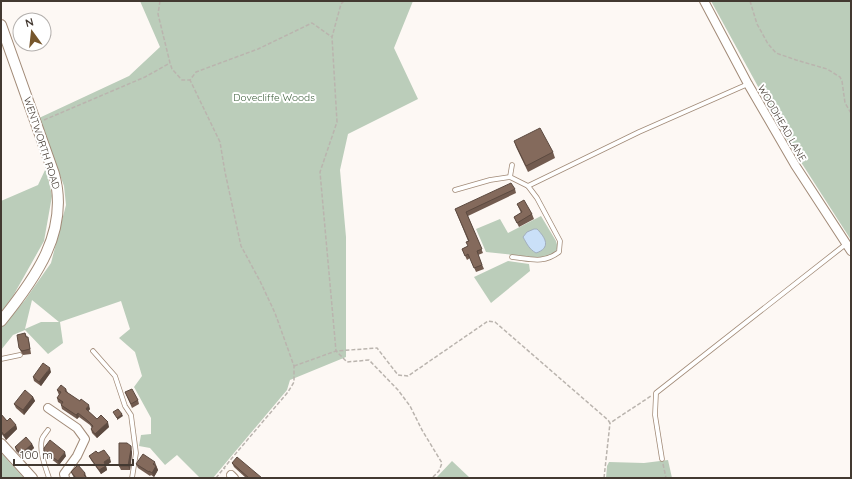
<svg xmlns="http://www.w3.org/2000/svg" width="852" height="479" viewBox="0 0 852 479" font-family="Quicksand,sans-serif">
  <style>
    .green { fill: #bbcdba; fill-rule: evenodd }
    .water { fill: #cae0f8; stroke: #a2aebc }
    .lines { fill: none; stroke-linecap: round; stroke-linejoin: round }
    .service-casing { stroke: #a18a77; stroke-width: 5.5 }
    .minor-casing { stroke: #a18a77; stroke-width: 10 }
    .tertiary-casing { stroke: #a18a77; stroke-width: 12 }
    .path { stroke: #bab4ae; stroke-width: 1.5; stroke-dasharray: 4 2; stroke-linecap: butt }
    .service { stroke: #fff; stroke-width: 4 }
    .minor { stroke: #fff; stroke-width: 8 }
    .tertiary { stroke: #fff; stroke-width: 10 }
    .wall { fill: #725b4f }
    .shaded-wall { fill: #5c4a40 }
    .building { fill: #846a5c; stroke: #5c4a40 }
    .labels { text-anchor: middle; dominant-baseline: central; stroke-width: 4; stroke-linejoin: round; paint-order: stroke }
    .park-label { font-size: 10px; fill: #3a5d39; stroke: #fff }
    .street-label { font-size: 10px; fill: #433931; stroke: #fff }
  </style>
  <rect width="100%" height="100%" fill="#fdf8f4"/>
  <g class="green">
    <path d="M 140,1 L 413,1 L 394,48 L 418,99 L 348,134 L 340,170 L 346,237 L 346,357 L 290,380 L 287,390 L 213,478 L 200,478 L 177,455 L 165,465 L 150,448 L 139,446 L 141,435 L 151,434 L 151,418 L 134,387 L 142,376 L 135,352 L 119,338 L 130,329 L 121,301 L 60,322 L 63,343 L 48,354 L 25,330 L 13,335 L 1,350 L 1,328 L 25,300 L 51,263 L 66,205 L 64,186 L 39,118 L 129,76 L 160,47 ZM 32,300 L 59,322 L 41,322 L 25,329 Z"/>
    <polygon points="711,1 851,1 851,240 790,145"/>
    <polygon points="46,168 52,196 44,241 13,296 1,312 1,201 38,185"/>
    <polygon points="541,216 556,241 558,248 553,254 541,258 486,252 476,229 500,219 508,233"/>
    <polygon points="508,261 529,264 530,271 491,303 474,277"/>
    <polygon points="1,453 24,478 1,478"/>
    <polygon points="668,460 672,478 606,478 607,466 609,462 644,463"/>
    <polygon points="452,461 470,478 436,478"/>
  </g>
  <path class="water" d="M 534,229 L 537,229 C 546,238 551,248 536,253 C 529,249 527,244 523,237 L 527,232 Z"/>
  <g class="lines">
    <g class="service-casing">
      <g id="service">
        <polyline points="510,177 512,165"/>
        <polyline points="455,190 490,180 510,177 528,186"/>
        <path d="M 512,257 C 531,259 543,264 559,252 L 560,241 L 537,198 L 528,186 L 639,132 L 748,84"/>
        <polyline points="93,351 115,376 125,406 131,415 136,453 132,478"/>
        <polyline points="1,359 20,355"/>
        <path d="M 48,430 C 46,433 43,436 42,439 C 39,451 45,466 49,478"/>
        <polyline points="662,459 655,415 656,393 846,244"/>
      </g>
    </g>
    <g class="minor-casing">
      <g id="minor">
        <polyline points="704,1 748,84 795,165 851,251"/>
        <polyline points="48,408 77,428 85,439 77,456 64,474 65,478"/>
        <polyline points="231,475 234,478"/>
      </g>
    </g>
    <g class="tertiary-casing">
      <g id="tertiary">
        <path d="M 1,25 L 54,174 C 70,231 35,279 1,321"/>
        <polyline points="1,444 32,478"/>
      </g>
    </g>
    <g class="path">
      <polyline points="160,1 158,14 170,63 172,69 182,80 190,80"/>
      <polyline points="344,1 341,4 332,37 337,122 320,172 336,351 347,362 369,360 398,390 410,406 422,430 442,463 439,471 432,478"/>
      <polyline points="750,1 757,24 768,44 776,53 796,60 827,69 840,77 842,81 845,103 851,113"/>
      <polyline points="44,120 145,77 170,63"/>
      <polyline points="294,366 336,351 377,348 398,375 408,376 488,321 495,322 608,420 610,423 651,396"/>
      <polyline points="663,464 666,478"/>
      <polyline points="225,469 224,468 232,458 288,392 294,382 294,366 275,313 260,281 241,246 225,172 220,142 190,80 196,72 258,49 312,23 332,37"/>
      <polyline points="216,478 224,468"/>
      <polyline points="604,478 610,423"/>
    </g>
    <use href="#service" class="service"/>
    <use href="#minor" class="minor"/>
    <use href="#tertiary" class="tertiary"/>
  </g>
  <g class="wall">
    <polygon points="514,141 553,152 555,158 528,172 516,147"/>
    <polygon points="515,189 516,193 468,216 483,253 478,255 484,269 476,272 470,258 467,260 462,249 468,246 468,241 455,209"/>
    <polygon points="517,204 532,214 534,219 519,227 514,217 521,213"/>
    <polygon points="25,333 29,341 31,354 23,355 21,352 19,348"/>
    <polygon points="51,372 41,386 34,381 33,377"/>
    <polygon points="66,389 68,393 90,409 88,411 97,419 109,427 97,438 92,433 91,429 92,428 90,425 79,417 77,419 62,409 61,405 61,404 58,402 57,398 59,395 57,390"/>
    <polygon points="125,392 138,400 139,404 132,408"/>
    <polygon points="33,397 35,401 24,415 16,408 14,404"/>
    <polygon points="1,414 7,421 16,425 17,429 6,440 1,433"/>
    <polygon points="32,444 34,448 23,458 16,451 15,447"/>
    <polygon points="132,450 132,453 130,470 121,470 119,466"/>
    <polygon points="44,451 66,456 59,465 46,455"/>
    <polygon points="98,453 111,462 106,466 107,470 101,474 91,460 89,456"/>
    <polygon points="155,462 158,470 154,477 151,475 150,476 138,468 136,464"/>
    <polygon points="232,463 262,478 246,478 234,467"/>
    <polygon points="71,472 85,473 87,478 74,478"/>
  </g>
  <g class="shaded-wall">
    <polygon points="50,368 51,372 41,386 39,382"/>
    <polygon points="33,397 35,401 24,415 23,410"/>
    <polygon points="89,405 90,409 87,413 86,409"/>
    <polygon points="78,413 79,417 77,419 76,415"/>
    <polygon points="122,414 123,416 117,420 117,418"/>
    <polygon points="108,422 109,427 97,438 95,434"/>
    <polygon points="16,425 17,429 6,440 4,435"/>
    <polygon points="32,444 34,448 23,458 21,454"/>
    <polygon points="131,446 132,453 130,470 128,466"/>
    <polygon points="65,452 66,456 59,465 58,461"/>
    <polygon points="110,458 111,462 106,466 107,470 101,474 99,470 104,462"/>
    <polygon points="156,466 158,470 154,477 152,473"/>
  </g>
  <g class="building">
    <polygon points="540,128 553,152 526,166 514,141"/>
    <polygon points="511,183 515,189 466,212 482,249 477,251 482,265 474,268 468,254 465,256 462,249 468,246 466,242 469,241 455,209"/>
    <polygon points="524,200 532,214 517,223 514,217 522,212 517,204"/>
    <polygon points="25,333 26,337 28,337 30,349 22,351 19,348 17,335"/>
    <polygon points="43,363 50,368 39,382 33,377"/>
    <polygon points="61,385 66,389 65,391 80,401 81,399 89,405 86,409 97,419 101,415 108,422 95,434 91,429 93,426 88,421 78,413 76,415 61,405 63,402 57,398 61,392 57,390"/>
    <polygon points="132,389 138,400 131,404 125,392"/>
    <polygon points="25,390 33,397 23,410 14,404"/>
    <polygon points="118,409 122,414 117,418 113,412"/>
    <polygon points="1,414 7,421 10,418 16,425 4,435 1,431"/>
    <polygon points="26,437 32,444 21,454 15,447"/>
    <polygon points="50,440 65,452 58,461 44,451 44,448"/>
    <polygon points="119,443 127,443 131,446 131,449 128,466 119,466"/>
    <polygon points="104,450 110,458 104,462 106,466 99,470 89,456 96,451 98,453"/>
    <polygon points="143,454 155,462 153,464 156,466 152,473 149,471 149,472 136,464"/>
    <polygon points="237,457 262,478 249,478 232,463"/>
    <polygon points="78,465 85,473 84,475 87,478 76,478 71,472"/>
  </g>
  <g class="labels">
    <g class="park-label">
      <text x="274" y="97">Dovecliffe Woods</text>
    </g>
    <g class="street-label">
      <text transform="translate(782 123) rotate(60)">WOODHEAD LANE</text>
      <text transform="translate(42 143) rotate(72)">WENTWORTH ROAD</text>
    </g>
  </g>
  <rect width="852" height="479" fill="none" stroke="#433931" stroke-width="4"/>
  <g transform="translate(32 32) rotate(345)"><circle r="19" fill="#ffffff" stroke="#b4b0ad"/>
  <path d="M0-3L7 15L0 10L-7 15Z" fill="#76562c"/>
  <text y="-6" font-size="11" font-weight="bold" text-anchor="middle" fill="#433931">N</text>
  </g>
  <path d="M14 459v6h119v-6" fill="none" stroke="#433931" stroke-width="2"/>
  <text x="20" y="459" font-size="12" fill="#433931" stroke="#ffffff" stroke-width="3" paint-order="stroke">100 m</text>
</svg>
